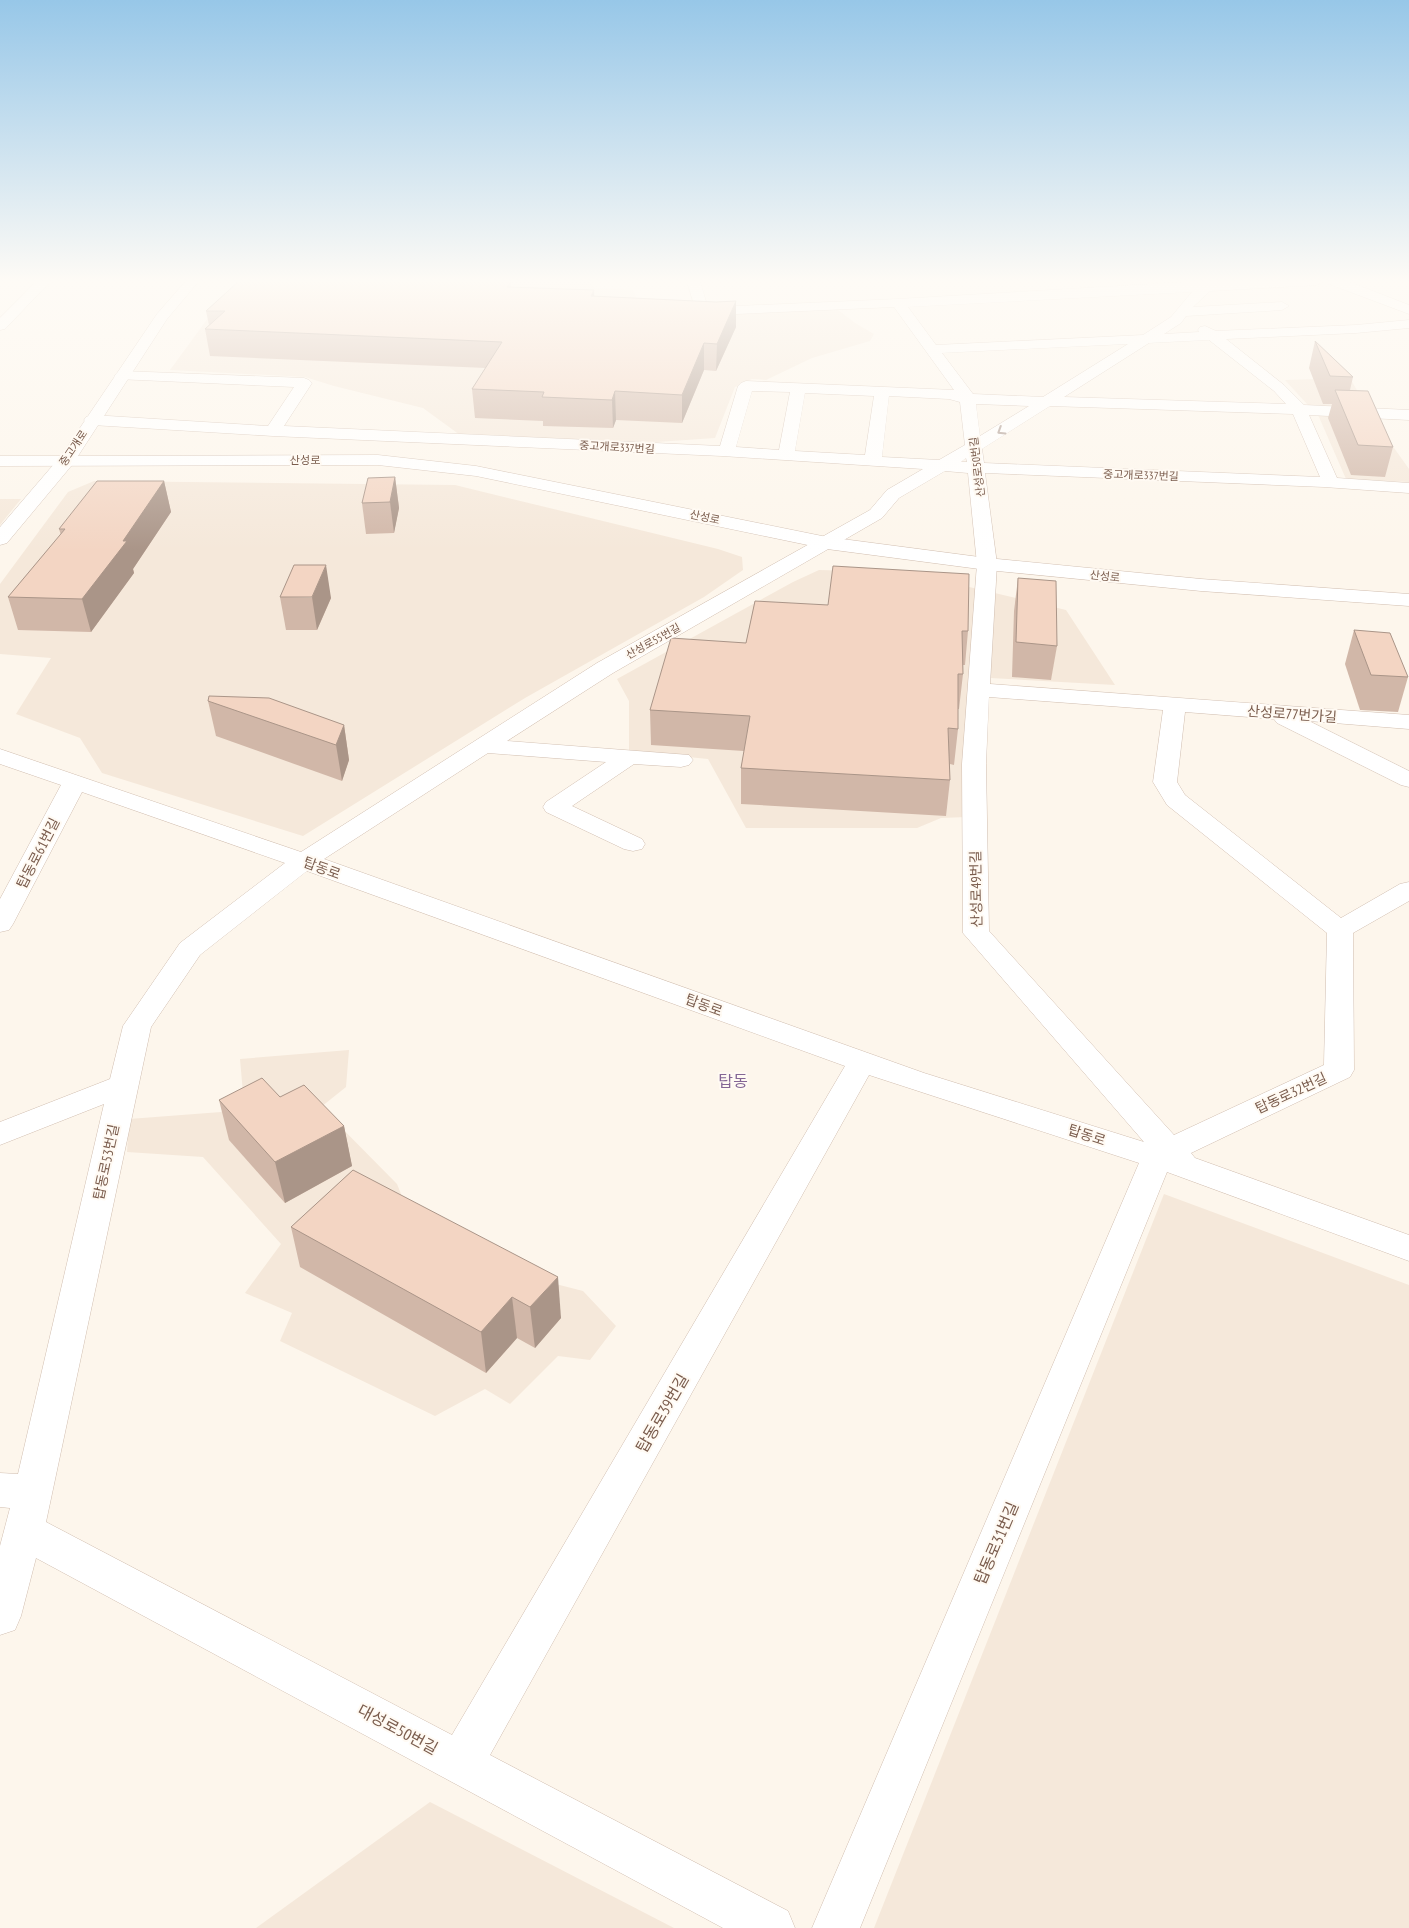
<svg xmlns="http://www.w3.org/2000/svg" width="1409" height="1928" viewBox="0 0 1409 1928" font-family="'PT Sans Narrow','Noto Sans KR',sans-serif">
  <style>
    .residential { fill: #f5e8da }
    .lines { fill: none; stroke-linecap: round; stroke-linejoin: round }
    .minor-casing { stroke: #d1beb0; stroke-width: 1 }
    .tertiary-casing { stroke: #d1beb0; stroke-width: 1 }
    .minor { fill: #fff; fill-rule: evenodd }
    .tertiary { fill: #fff; fill-rule: evenodd }
    .wall { fill: #d1b7a8 }
    .shaded-wall { fill: #aa9588 }
    .building { fill: #f3d5c3; stroke: #aa9588 }
    .oneway { stroke: #af9d94 }
    .labels { text-anchor: middle; dominant-baseline: central; stroke-width: 4; stroke-linejoin: round; paint-order: stroke }
    .far-street-label { font-size: 11px; fill: #7a5c4d; stroke: #fffaf3 }
    .street-label { font-size: 14px; fill: #7a5c4d; stroke: #fffaf3 }
    .quarter-label { font-size: 16px; fill: #846695; stroke: #fffaf3 }
    .near-street-label { font-size: 16px; fill: #7a5c4d; stroke: #fffaf3 }
  </style>
  <rect width="100%" height="100%" fill="#fdf6ec"/>
  <g class="residential">
    <polygon points="397,281 587,281 590,282 596,288 633,290 642,310 837,309 855,323 874,334 870,341 812,358 766,380 752,379 735,387 715,438 657,442 460,435 423,408 334,386 305,377 170,370 219,303"/>
    <polygon points="1350,378 1372,417 1409,469 1409,482 1346,479 1319,417 1285,380"/>
    <polygon points="94,481 455,485 718,549 742,557 743,570 704,597 525,698 303,836 102,773 80,738 16,714 51,658 0,654 0,584 68,492"/>
    <polygon points="0,499 21,499 0,525"/>
    <polygon points="819,570 856,571 965,586 1066,610 1115,685 972,677 966,817 941,818 917,828 746,828 708,759 629,751 629,701 617,679 793,582"/>
    <polygon points="349,1050 346,1087 321,1107 397,1184 409,1214 497,1269 583,1291 616,1326 590,1360 558,1356 510,1404 485,1389 435,1416 280,1341 292,1313 245,1293 281,1244 203,1157 127,1152 129,1119 221,1112 243,1093 240,1059"/>
    <polygon points="1164,1194 1409,1285 1409,1928 874,1928"/>
    <polygon points="430,1802 674,1928 256,1928"/>
  </g>
  <g class="lines">
    <g class="minor-casing">
      <g id="minor">
        <polygon points="37,281 51,281 5,329 0,330 0,318"/>
        <path d="M 687,281 L 700,281 L 707,305 L 714,307 L 898,299 L 1205,281 L 1323,281 L 1317,285 L 1210,291 L 1193,307 L 1282,302 L 1289,306 L 1282,310 L 1186,316 L 1181,323 L 1164,334 L 1199,332 L 1198,330 L 1200,327 L 1205,326 L 1216,331 L 1356,325 L 1409,320 L 1409,328 L 1356,333 L 1226,339 L 1284,385 L 1304,405 L 1409,410 L 1409,420 L 1309,415 L 1337,478 L 1409,483 L 1409,493 L 1324,487 L 985,473 L 997,564 L 990,684 L 1409,715 L 1409,729 L 1309,721 L 1409,771 L 1409,787 L 1401,785 L 1277,723 L 1274,719 L 1185,712 L 1177,782 L 1185,795 L 1341,918 L 1400,884 L 1409,882 L 1409,901 L 1353,933 L 1354,1070 L 1350,1077 L 1191,1153 L 1195,1158 L 1409,1235 L 1409,1261 L 1167,1172 L 860,1928 L 812,1928 L 1139,1163 L 869,1075 L 490,1755 L 788,1911 L 795,1928 L 723,1928 L 36,1558 L 21,1616 L 15,1630 L 0,1635 L 0,1546 L 10,1508 L 0,1507 L 0,1473 L 18,1474 L 104,1104 L 0,1145 L 0,1122 L 110,1079 L 123,1026 L 180,943 L 285,863 L 82,792 L 13,924 L 9,930 L 0,932 L 0,899 L 61,785 L 0,764 L 0,749 L 301,852 L 597,663 L 870,510 L 887,490 L 923,469 L 722,456 L 273,436 L 92,425 L 86,423 L 84,420 L 86,417 L 92,415 L 268,426 L 294,387 L 117,379 L 114,376 L 117,373 L 122,371 L 304,378 L 309,380 L 312,383 L 284,426 L 720,446 L 738,386 L 741,383 L 746,381 L 954,390 L 894,307 L 714,315 L 696,311 ZM 1192,292 L 1171,317 L 1143,335 L 936,345 L 908,307 ZM 1209,340 L 1274,391 L 1286,404 L 1064,397 L 1149,343 ZM 1128,344 L 1043,397 L 973,394 L 942,353 ZM 752,391 L 790,392 L 779,450 L 736,447 ZM 805,393 L 874,396 L 865,455 L 795,451 ZM 889,396 L 949,399 L 960,402 L 965,445 L 939,460 L 882,457 ZM 976,404 L 1029,406 L 980,436 ZM 1050,406 L 1293,414 L 1320,477 L 984,463 L 982,449 ZM 966,458 L 967,462 L 961,462 ZM 945,471 L 968,473 L 977,564 L 962,764 L 963,933 L 1144,1142 L 924,1073 L 324,859 L 488,753 L 606,762 L 546,802 L 543,807 L 546,812 L 624,849 L 633,851 L 642,849 L 645,844 L 642,839 L 572,806 L 634,764 L 681,767 L 689,765 L 693,760 L 689,755 L 507,741 L 613,673 L 882,518 L 899,498 ZM 989,697 L 1163,710 L 1153,782 L 1167,805 L 1327,933 L 1324,1065 L 1174,1135 L 989,931 L 986,764 ZM 307,871 L 845,1066 L 452,1735 L 46,1522 L 151,1027 L 200,955 Z"/>
        <polygon points="1328,281 1347,281 1409,305 1409,314 1329,284"/>
        <polygon points="66,456 72,457 74,461 72,465 7,543 0,545 0,527 60,457"/>
      </g>
    </g>
    <g class="tertiary-casing">
      <polygon id="tertiary" points="186,281 199,281 167,319 78,456 378,455 476,466 827,537 987,558 1201,579 1409,594 1409,606 1201,591 987,570 827,549 476,476 378,465 0,466 0,456 61,456 157,314"/>
    </g>
    <use href="#minor" class="minor"/>
    <use href="#tertiary" class="tertiary"/>
  </g>
  <g class="wall">
    <polygon points="511,282 511,287 595,296 716,302 736,301 736,327 716,371 704,370 682,423 616,420 613,428 543,426 543,421 475,418 472,389 486,368 210,356 205,329 209,325 206,311"/>
    <polygon points="1315,341 1353,377 1350,390 1393,447 1385,477 1351,475 1328,418 1332,404 1323,404 1309,368"/>
    <polygon points="395,477 399,508 394,533 366,534 362,503"/>
    <polygon points="164,481 171,512 133,569 134,573 91,632 18,630 8,597 61,535 59,529"/>
    <polygon points="1018,578 1057,646 1051,680 1012,677 1014,611"/>
    <polygon points="280,597 331,598 317,630 286,630"/>
    <polygon points="755,601 968,631 965,665 963,665 963,674 959,709 958,709 958,729 954,765 950,764 950,780 946,816 741,804 741,768 744,751 651,745 650,710 746,643"/>
    <polygon points="1354,630 1408,677 1398,712 1360,710 1345,664"/>
    <polygon points="208,701 344,725 349,760 342,781 216,736"/>
    <polygon points="280,1097 344,1126 352,1166 285,1203 229,1140 219,1100"/>
    <polygon points="353,1170 561,1318 535,1348 517,1338 486,1373 300,1267 291,1227"/>
  </g>
  <g class="shaded-wall">
    <polygon points="594,290 595,316 591,296"/>
    <polygon points="736,301 736,327 716,371 717,344"/>
    <polygon points="704,343 704,370 682,423 682,395"/>
    <polygon points="615,391 616,420 613,428 612,400"/>
    <polygon points="395,477 399,508 394,533 390,502"/>
    <polygon points="164,481 171,512 133,569 134,573 91,632 82,599"/>
    <polygon points="326,565 331,598 317,630 312,597"/>
    <polygon points="344,725 349,760 342,781 336,745"/>
    <polygon points="344,1126 352,1166 285,1203 275,1162"/>
    <polygon points="558,1277 561,1318 535,1348 530,1307"/>
    <polygon points="512,1297 517,1338 486,1373 481,1332"/>
  </g>
  <g class="building">
    <polygon points="239,281 502,281 511,282 507,287 594,290 591,296 716,302 736,301 717,344 704,343 682,395 615,391 612,400 542,397 544,392 472,389 502,342 205,329 225,311 206,311"/>
    <polygon points="1315,341 1353,377 1330,376"/>
    <polygon points="1335,390 1368,391 1393,447 1358,445"/>
    <polygon points="395,477 390,502 362,503 368,478"/>
    <polygon points="97,481 164,481 123,541 127,541 82,599 8,597 65,529 59,529"/>
    <polygon points="294,565 326,565 312,597 280,597"/>
    <polygon points="833,566 969,574 968,631 962,631 963,674 958,674 958,729 948,728 950,780 741,768 750,716 650,710 671,638 746,643 755,601 828,605"/>
    <polygon points="1018,578 1056,581 1057,646 1016,642"/>
    <polygon points="1354,630 1390,633 1408,677 1371,675"/>
    <polygon points="209,696 269,698 344,725 336,745 208,701"/>
    <polygon points="262,1078 280,1097 304,1085 344,1126 275,1162 219,1100"/>
    <polygon points="353,1170 558,1277 530,1307 512,1297 481,1332 291,1227"/>
  </g>
  <defs><path id="oneway-chevron" d="M-2-3.5L2.5 0L-2 3.5" fill="none" stroke-width="1.6" stroke-linecap="round" stroke-linejoin="round" transform="scale(1.25)"/></defs>
  <use class="oneway" href="#oneway-chevron" transform="translate(1001 431) rotate(148)"/>
  <linearGradient id="sky" x2="0" y2="1"><stop stop-color="#97c7e8"/><stop offset="0.51" stop-color="#fefbf6"/><stop offset="1" stop-color="#fefbf6" stop-opacity="0"/></linearGradient>
  <rect width="1409" height="551" fill="url(#sky)"/>
  <g class="labels">
    <g class="far-street-label">
      <text transform="translate(617 447) rotate(3)">중고개로337번길</text>
      <text transform="translate(73 448) rotate(-56)">중고개로</text>
      <text x="305" y="460">산성로</text>
      <text transform="translate(977 467) rotate(-97)">산성로50번길</text>
      <text transform="translate(1141 475) rotate(2)">중고개로337번길</text>
      <text transform="translate(705 517) rotate(12)">산성로</text>
      <text transform="translate(1105 576) rotate(6)">산성로</text>
      <text transform="translate(653 641) rotate(-29)">산성로55번길</text>
    </g>
    <g class="street-label">
      <text transform="translate(1292 714) rotate(4)">산성로77번가길</text>
      <text transform="translate(38 853) rotate(-63)">탑동로61번길</text>
      <text transform="translate(322 868) rotate(20)">탑동로</text>
      <text transform="translate(976 889) rotate(-91)">산성로49번길</text>
      <text transform="translate(704 1005) rotate(20)">탑동로</text>
      <text transform="translate(1291 1093) rotate(-25)">탑동로32번길</text>
      <text transform="translate(1087 1135) rotate(18)">탑동로</text>
      <text transform="translate(106 1162) rotate(-78)">탑동로53번길</text>
    </g>
    <g class="quarter-label">
      <text x="733" y="1081">탑동</text>
    </g>
    <g class="near-street-label">
      <text transform="translate(662 1413) rotate(-60)">탑동로39번길</text>
      <text transform="translate(996 1543) rotate(-67)">탑동로31번길</text>
      <text transform="translate(398 1729) rotate(28)">대성로50번길</text>
    </g>
  </g>
</svg>
